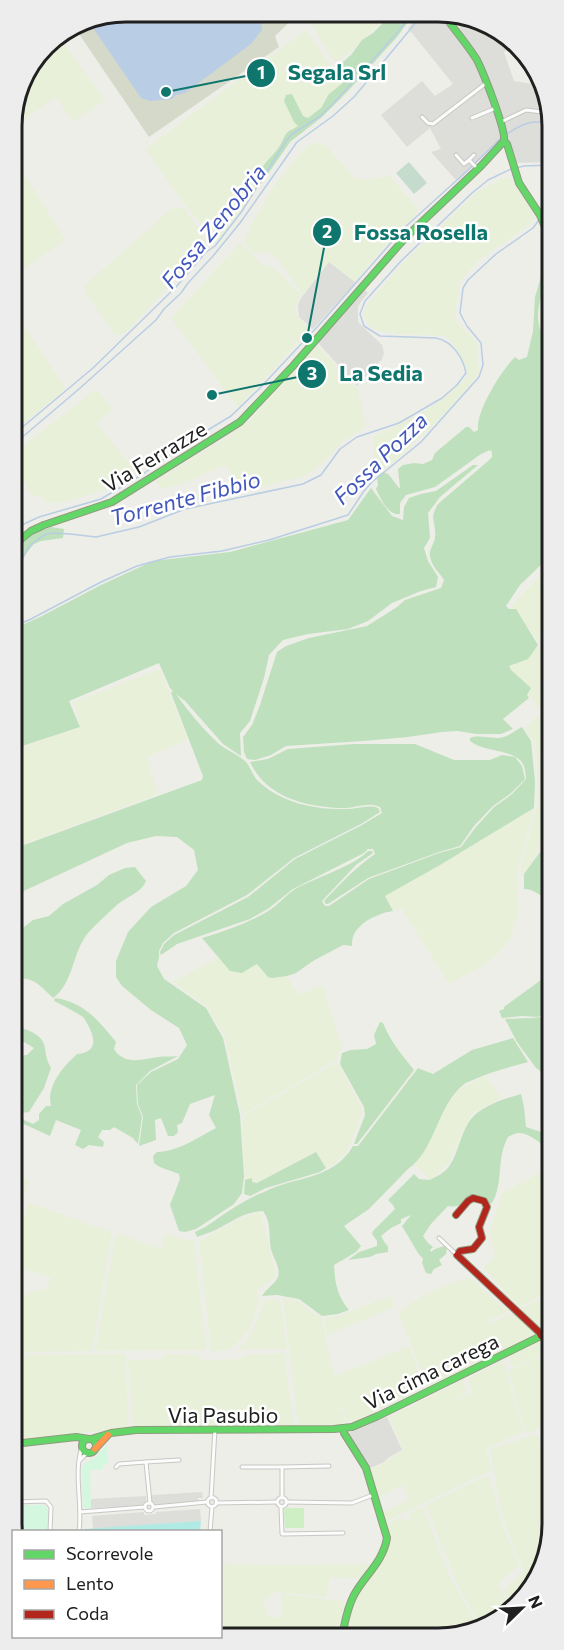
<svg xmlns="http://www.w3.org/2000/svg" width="564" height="1650" viewBox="0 0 564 1650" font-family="Commissioner,sans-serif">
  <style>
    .residential { fill: #ddddda }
    .construction { fill: #d5d9c9 }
    .farmland { fill: #e8f0da }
    .grass { fill: #ceefc4 }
    .forest { fill: #bee0bc }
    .cemetery { fill: #c5dccd }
    .park { fill: #d4f7e0 }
    .pitch { fill: #afebe4 }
    .water { fill: #b9cde4 }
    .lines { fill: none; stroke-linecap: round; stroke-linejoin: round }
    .stream { stroke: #b9cde4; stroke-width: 1.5 }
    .street-casing { stroke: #c7c7c4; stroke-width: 5 }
    .fast-casing { stroke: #8f9a7f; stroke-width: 8 }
    .slow-casing { stroke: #8f9a7f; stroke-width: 8 }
    .jam-casing { stroke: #8f9a7f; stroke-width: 8 }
    .street { stroke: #fcfcfc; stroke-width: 3 }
    .fast { stroke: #63d668; stroke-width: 6 }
    .slow { stroke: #ff974d; stroke-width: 6 }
    .jam { stroke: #b3261e; stroke-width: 6 }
    .labels { text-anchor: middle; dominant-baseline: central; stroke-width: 5; stroke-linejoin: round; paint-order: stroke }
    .street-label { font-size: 21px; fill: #202020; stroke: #fff }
    .water-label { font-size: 22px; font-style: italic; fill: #4257ba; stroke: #fff }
    .rim { fill: none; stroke: #202020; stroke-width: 3 }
    .leader { fill: none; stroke: #0f766e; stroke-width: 2 }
    .callout-dot { fill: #0f766e; stroke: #fff; stroke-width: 2 }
    .mark-label { font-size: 18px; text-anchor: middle; font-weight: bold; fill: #fff }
    .callout-label { font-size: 22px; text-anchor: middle; font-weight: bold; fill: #0f766e; stroke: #fff; stroke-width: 5; stroke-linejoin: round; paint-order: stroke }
  </style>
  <rect width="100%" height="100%" fill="#eeeee8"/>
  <g class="residential">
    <polygon points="420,14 439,14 453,31 472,20 517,45 504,52 514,81 540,85 550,104 550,162 514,163 508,143 502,138 459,180 455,179 431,152 441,149 430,128 407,147 381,115 422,81 435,96 453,84 408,28"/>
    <polygon points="329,262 355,282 355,283 313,329 299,317 298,305 301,298"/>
    <polygon points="365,290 368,293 360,303 358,307 358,320 359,323 382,345 384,353 382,359 357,386 319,344 320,340"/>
    <polygon points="387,1417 402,1450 388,1458 384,1462 368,1469 347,1435 349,1433"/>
    <polygon points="202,1492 203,1498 198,1498 198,1501 156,1505 152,1502 152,1495"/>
    <polygon points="146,1496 146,1502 143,1506 91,1508 91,1499"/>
    <polygon points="200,1509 201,1521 93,1529 92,1516 144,1512 144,1515 156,1514 156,1512"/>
  </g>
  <polygon class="construction" points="126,12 299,13 275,36 279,47 149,137 77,31"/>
  <g class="farmland">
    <polygon points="305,13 389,14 357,46 335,63"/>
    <polygon points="306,30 336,73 343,75 344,82 323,102 321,108 308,119 303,116 299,107 291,114 294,122 298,126 286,135 278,150 263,166 258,183 261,184 219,244 181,200 146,150 148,147"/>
    <polygon points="59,37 105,100 73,122 56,97 12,128 12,118 24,76 51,41"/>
    <polygon points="312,143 322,144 327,146 354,178 363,180 390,176 418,209 415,215 377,255 357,280 355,282 329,262 303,295 279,261 267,251 254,254 243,242 248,233 252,223 275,184 298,156 307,147"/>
    <polygon points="12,155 64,238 64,241 12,277"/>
    <polygon points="506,177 510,178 531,209 535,217 528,226 479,260 460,281 455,318 457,323 470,335 477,343 479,372 467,389 437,422 399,458 376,476 373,461 374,436 406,421 442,400 464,380 467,376 467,370 459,352 446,336 398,334 375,330 370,327 364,317 364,311 367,304 404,262 471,197 480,190"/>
    <polygon points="178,207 184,208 206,241 206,247 196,252 187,267 126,332 121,334 115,335 87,295 84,288 85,285 170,210"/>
    <polygon points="240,243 262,265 274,268 300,294 295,311 301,321 310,328 268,376 239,406 236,405 171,318"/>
    <polygon points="550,296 550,343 547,340 540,323 540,314 542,303"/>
    <polygon points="13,309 66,389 13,432"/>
    <polygon points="316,346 318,346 332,360 358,390 366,427 341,443 325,461 306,476 241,492 225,465 182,484 162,489 155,481 223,440 250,420"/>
    <polygon points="96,389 113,409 96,423 135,470 107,489 64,502 56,503 44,502 43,497 31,495 24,481 13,489 13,467 17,463 19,458 17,451"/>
    <polygon points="550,566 551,701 540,709 508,669 542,645 511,606"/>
    <polygon points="160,669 188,740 146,757 158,794 13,848 13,750 80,727 74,702"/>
    <polygon points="544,711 547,719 545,723 551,724 551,835 538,850 529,867 521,876 521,867 538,801 536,745 524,728"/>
    <polygon points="534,808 517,873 519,913 510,939 503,949 485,965 449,984 401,908 393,911 385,896 440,865"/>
    <polygon points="219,957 247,971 257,964 268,977 272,978 287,976 295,990 301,994 323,985 342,1049 339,1052 338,1059 242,1115 225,1037 207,1007 173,982"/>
    <polygon points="338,1062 338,1064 349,1086 362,1107 362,1115 346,1153 334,1164 326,1168 315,1152 256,1183 252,1182 251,1179 245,1180 242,1121 246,1114"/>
    <polygon points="485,1076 501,1098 472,1114 461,1134 449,1163 430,1180 415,1164 429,1142 439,1118 451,1099 461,1088"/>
    <polygon points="540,1173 551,1190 551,1291 519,1306 483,1268 493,1259 495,1253 489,1234 502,1193"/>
    <polygon points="14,1175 30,1180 14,1214"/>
    <polygon points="29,1203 112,1232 92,1351 14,1352 14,1306 28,1293 46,1289 51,1278 14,1265 14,1239"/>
    <polygon points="261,1212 276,1277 257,1290 259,1301 255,1316 248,1330 239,1341 231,1349 211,1352 199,1241 239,1219"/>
    <polygon points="116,1233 162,1249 164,1233 181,1239 194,1240 206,1348 204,1350 95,1351"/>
    <polygon points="465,1278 471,1279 508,1312 507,1313 489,1320 485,1325 516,1312 535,1329 536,1335 428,1388 398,1313 425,1294"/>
    <polygon points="551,1294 551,1324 542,1329 521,1310 522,1308"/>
    <polygon points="393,1295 392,1300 395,1307 327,1335 325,1318 338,1316"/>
    <polygon points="283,1298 298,1301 309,1310 322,1318 327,1346 341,1400 335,1376 409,1346 424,1388 356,1421 347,1421 341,1401 342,1407 324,1415 342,1408 346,1425 344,1426 300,1428 298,1425"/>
    <polygon points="280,1299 287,1349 239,1349 239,1347 244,1344 253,1330 264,1301"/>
    <polygon points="551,1334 552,1350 512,1368 508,1354 511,1354"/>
    <polygon points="552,1351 552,1424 528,1433 523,1427 509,1371"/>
    <polygon points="284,1353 294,1427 133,1427 128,1360 164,1359 164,1354 194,1355 204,1360 241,1359 245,1355"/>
    <polygon points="125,1354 129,1428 14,1441 14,1355"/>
    <polygon points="501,1361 504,1363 523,1432 486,1449 492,1470 385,1522 382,1513 409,1499 402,1485 377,1499 368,1470 379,1466 403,1450 389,1417 463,1380 467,1394 444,1406 471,1394 468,1378"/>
    <polygon points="552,1425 552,1476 542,1429"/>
    <polygon points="538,1434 552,1493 552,1531 524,1599 511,1606 503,1590 524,1572 503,1518 495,1483 497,1482 490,1449"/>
    <polygon points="489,1475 500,1519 518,1563 518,1567 500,1581 498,1584 509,1607 460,1636 387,1636 381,1628 375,1626 354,1636 343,1636 352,1604 389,1539 387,1523 401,1517 405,1522 410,1519 408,1515 421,1507 423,1508 450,1577 473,1618 474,1619 476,1618 456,1581 426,1505"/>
    <polygon points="221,1564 285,1565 373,1564 363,1579 330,1577 326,1597 275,1592 272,1592 268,1599 264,1599 264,1607 266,1608 268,1616 277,1618 281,1617 282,1614 281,1594 343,1601 344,1603 343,1609 336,1636 221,1636"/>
  </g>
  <polygon class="grass" points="287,1508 304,1508 304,1528 285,1528 284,1510"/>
  <g class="forest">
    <path d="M 402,14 L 414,14 L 397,37 L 347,92 L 322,117 L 290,142 L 261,184 L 258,183 C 256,168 272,158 279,147 C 282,143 283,138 286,134 C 289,130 294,129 298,126 L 294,122 L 284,101 L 286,95 L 292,94 L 303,116 L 308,118 L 321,108 L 329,94 L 344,82 L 344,75 L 336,73 L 336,68 L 351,55 L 362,40 L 373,33 L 384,22 L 399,19 Z"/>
    <path d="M 548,253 L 550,255 C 550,286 523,317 550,345 L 550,556 L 520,585 L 506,606 L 509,609 L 516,609 L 538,645 L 528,659 L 509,666 L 511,670 L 531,688 L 527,695 L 529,698 L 503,719 L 513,729 L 501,734 L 476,734 L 458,731 L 442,732 L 408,737 L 363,741 L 286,746 L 271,755 L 255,760 L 247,759 L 244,752 L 243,737 L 252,725 L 260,705 L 277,652 L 286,646 L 309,638 L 367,626 L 397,607 L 405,600 L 441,588 L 444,580 C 440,573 433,568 431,560 C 427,550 434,546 435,537 C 437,523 428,520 438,504 L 488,461 L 492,457 L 492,452 L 490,450 L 481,454 L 435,487 L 406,495 L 400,503 L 400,514 C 388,516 381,499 376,489 L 378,485 L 377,476 C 387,466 392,480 399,488 L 400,488 L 398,469 L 403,465 L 414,463 L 423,464 L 432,460 L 435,453 L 466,427 L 469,427 L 474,432 L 478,430 C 476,411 501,371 515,357 L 519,360 L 527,357 L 533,331 L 535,297 Z"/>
    <path d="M 473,465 L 478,465 L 440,497 L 428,513 L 430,538 L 424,548 L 428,561 L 438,577 L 436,587 L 421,591 L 392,603 L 368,621 L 348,629 L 308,634 L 283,640 L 269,655 L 264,678 L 250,721 L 240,733 L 241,756 L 223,744 L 185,701 L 176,694 C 188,711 202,728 218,743 C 226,750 237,754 245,761 C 250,766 252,774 257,780 C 272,795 294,804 315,807 C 325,809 336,809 347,809 C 357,809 369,804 378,808 L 380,812 L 361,824 L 294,858 L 247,895 L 174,933 L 163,943 L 159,951 L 159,957 L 157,966 L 164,979 L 206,1008 L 223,1038 L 240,1115 L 244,1176 L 242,1193 L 234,1204 L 196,1229 L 185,1232 L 179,1231 L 170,1205 L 180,1179 L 179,1174 C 170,1170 161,1169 154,1163 L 153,1156 L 157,1152 C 177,1152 199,1137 216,1128 L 209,1115 L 215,1095 L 190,1104 L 182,1123 L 177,1125 L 178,1132 L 174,1136 L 168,1136 L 161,1118 L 155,1120 L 156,1140 L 139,1146 L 143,1117 L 138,1104 L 137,1085 L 151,1072 L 178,1059 L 187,1045 L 179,1028 L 151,1010 L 122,986 L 116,977 L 116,961 L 128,932 L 151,907 L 186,886 L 198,870 L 194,850 L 177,837 L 156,836 L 127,843 L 13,896 L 13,849 L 202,780 L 203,776 L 171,693 L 173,691 L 170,688 L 159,663 L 69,701 L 80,727 L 13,749 L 13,629 L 40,617 L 101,585 L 153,561 L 230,552 L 348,520 L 371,488 L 392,516 L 403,520 L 404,507 L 409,498 L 421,494 L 436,491 Z"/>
    <polygon points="51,527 64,529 63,538 41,541 34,544 13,569 13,555 25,539 31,534"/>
    <path d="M 522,727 L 531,741 L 535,782 L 534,808 L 440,865 L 385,896 L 393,911 C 379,913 358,922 353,937 C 352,940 352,943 352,946 L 343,945 L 313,961 L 296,973 L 287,976 L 272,978 L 268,977 L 257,964 L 242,973 L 230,971 L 202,938 C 225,931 249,923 270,910 C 279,904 286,895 295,889 C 313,879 356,865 368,851 L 372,851 L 373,853 L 356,865 L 322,901 L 325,906 L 329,906 L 369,879 L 439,853 L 461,847 L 476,827 L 494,807 L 511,795 L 526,779 C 526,775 525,768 523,764 C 515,749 485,753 470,741 L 470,738 C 480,734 493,740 504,737 C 510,735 516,730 522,727 Z"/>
    <path d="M 354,744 L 415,744 L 454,760 L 490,760 L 502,755 L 515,757 L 522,766 L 525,779 L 510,794 L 493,806 L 474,826 L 460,846 L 439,852 L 368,878 L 328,904 L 326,904 L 324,901 C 341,883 355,868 375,854 L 373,849 L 368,849 L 364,853 L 293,889 L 269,908 L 250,919 L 177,944 L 161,955 L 160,952 L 164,944 L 174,935 L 248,897 L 295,859 L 362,825 L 382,813 L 380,807 C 370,802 358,807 347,808 C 310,808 267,799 250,762 L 268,759 L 288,749 Z"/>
    <path d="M 551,837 L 551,900 C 541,898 534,888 524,889 L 524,874 Z"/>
    <path d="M 125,868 L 135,867 L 146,881 C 142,892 127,897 118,904 C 108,913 97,923 88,933 C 72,952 74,983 53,998 C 41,986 32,975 13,979 L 13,930 L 24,927 L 33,920 L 49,916 L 63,904 L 97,885 L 109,875 Z"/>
    <polygon points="546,974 551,974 551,1013 537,1017 522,1016 502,1018 499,1011 504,1009 504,1007 541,980"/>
    <path d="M 55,998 C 84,1002 99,1021 116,1042 L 114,1049 C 124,1066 143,1059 158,1057 C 164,1056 171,1057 178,1056 L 150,1071 L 136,1085 L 137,1104 L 142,1117 L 138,1144 L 133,1138 L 114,1127 L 110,1130 L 102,1130 L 98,1137 L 104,1142 L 103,1147 L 89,1145 L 83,1149 L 75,1145 L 81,1130 L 56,1120 L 50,1136 L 15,1120 L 24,1097 L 14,1090 L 14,1056 L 27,1055 L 34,1048 L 24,1042 L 14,1040 L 14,1028 C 22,1027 35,1032 41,1039 C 46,1045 45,1053 47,1059 C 48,1062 49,1065 51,1068 L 44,1088 L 29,1112 L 22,1113 L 20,1118 L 33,1124 L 39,1120 L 39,1114 L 46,1106 L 51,1106 C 46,1086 63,1067 77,1054 C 103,1052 92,1031 84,1018 C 83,1016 57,1002 54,1001 Z"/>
    <path d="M 551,1015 L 551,1079 L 536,1068 L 517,1042 L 505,1019 C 521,1018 536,1019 551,1015 Z"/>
    <path d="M 380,1022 L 383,1023 C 390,1041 402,1055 414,1070 L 357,1144 L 354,1144 L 365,1115 L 364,1107 L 340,1064 L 342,1053 L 351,1050 L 367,1049 L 376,1044 L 374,1035 Z"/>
    <path d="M 513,1038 L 528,1062 C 510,1067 493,1071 475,1079 C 471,1081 466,1082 463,1085 C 437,1106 435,1151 408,1169 L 369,1209 L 344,1226 L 361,1246 L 356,1252 L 334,1265 C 335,1283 337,1296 349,1310 L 338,1314 L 322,1316 L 299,1299 L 277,1295 L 262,1296 C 266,1289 275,1284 278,1277 C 281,1267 273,1258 271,1249 C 268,1235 272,1223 263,1211 C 246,1212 238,1218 223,1226 C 215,1231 205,1234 197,1237 L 195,1232 C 210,1226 221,1215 235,1207 C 244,1201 254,1196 264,1192 C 295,1176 334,1180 353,1146 L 358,1146 L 418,1068 L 433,1074 L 472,1050 Z"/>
    <path d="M 521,1094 L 524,1107 L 526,1127 L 541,1132 L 551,1142 L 551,1151 C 542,1145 529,1132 518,1133 C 515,1133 510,1136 508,1137 C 496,1158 504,1183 492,1203 L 489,1204 L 479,1197 L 477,1200 C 464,1198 461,1209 448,1206 L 431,1224 L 423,1236 L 428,1243 L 433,1247 L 430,1250 L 431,1252 L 435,1249 L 444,1246 L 447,1247 L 446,1254 L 439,1260 L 442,1265 L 434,1269 L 431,1274 L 426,1273 L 422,1263 L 423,1259 L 418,1253 L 402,1226 L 411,1215 L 401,1219 L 401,1223 L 391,1228 L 381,1236 L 385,1243 L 388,1246 L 388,1252 L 376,1254 L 370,1257 L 348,1260 L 359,1252 L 377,1246 L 377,1241 L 372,1234 L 373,1231 L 395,1209 L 393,1205 L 388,1200 L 414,1174 L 419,1179 L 430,1180 C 435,1177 442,1174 446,1170 C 457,1160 460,1133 471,1119 C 483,1105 504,1099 521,1094 Z"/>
    <polygon points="316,1152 326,1168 320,1172 266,1188 250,1196 244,1194 245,1180 252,1178 252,1182 257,1183"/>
  </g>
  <polygon class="cemetery" points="409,162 427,183 414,194 396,173"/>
  <g class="park">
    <path d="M 107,1446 L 108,1464 L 103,1464 L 103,1469 L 90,1470 L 91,1508 L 84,1508 L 83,1504 L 82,1470 C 84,1461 89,1462 96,1457 C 101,1453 101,1449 107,1446 Z"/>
    <path d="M 14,1505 L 44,1505 C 51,1511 50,1522 48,1531 L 14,1531 Z"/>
  </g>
  <polygon class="pitch" points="201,1521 200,1531 85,1531 85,1529"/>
  <polygon class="water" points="126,12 264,13 261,16 262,30 251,44 185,93 176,95 172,99 150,101 141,98 91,25"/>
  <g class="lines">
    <g class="stream">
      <path d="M 507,134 C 520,125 535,117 550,126"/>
      <polyline points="13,435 93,368 176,287 206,252 215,246 242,211 286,141 291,135 320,116 333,104 396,34 412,14"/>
      <polyline points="13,445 79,389 156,320 164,309 181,293 188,283 213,256 240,223 297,142 333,116 354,97 423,14"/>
      <polyline points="13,534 24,524 39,517 101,499 143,474 188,442 231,416 259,389 319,325 404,228 468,170 503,136"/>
      <path d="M 13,578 L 29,546 L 44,535 L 52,533 L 70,534 L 96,537 L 139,527 L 185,509 L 303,484 L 321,475 L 340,449 L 357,437 L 399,423 L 442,398 L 457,385 L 466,373 C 463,357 452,341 436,338 L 380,336 L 364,326 L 360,314 L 365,301 L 401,261 L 472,193 L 488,180 L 511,169 L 524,166 L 550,165"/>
      <polyline points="13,627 31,619 101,582 137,566 170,557 222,551 269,540 348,515 364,491 372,482 421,442 479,377 483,365 481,343 467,326 460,313 463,288 468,280 496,254 533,228 550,205"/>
    </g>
    <g class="street-casing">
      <g id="street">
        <polyline points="422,117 428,123 433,124 485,84"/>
        <polyline points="472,118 496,108"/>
        <polyline points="501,122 526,110 550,113"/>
        <polyline points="456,155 464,164 469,160 478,169"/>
        <polyline points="469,160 474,155"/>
        <polyline points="439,1238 457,1255"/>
        <polyline points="79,1461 87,1453"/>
        <polyline points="146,1462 179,1460"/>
        <polyline points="116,1467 119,1464 146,1462 150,1503"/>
        <polyline points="242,1467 282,1467"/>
        <circle cx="212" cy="1502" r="4.5"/>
        <circle cx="282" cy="1502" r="4.5"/>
        <polyline points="211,1498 215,1429"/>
        <polyline points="282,1498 282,1467 329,1466"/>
        <polyline points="14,1502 46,1501 51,1507 50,1532"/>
        <polyline points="286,1502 352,1503 373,1495"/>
        <circle cx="149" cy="1507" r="4"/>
        <polyline points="216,1503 277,1502"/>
        <polyline points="154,1507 207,1502"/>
        <polyline points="281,1507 282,1534 343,1533"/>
        <polyline points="80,1512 145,1507"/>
        <path d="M 79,1532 C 83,1504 73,1474 82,1447"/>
        <polyline points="210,1532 212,1507"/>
      </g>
    </g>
    <g class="fast-casing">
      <g id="fast">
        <polyline points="504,141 507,144 519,183 540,215 545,227 550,248"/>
        <path d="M 13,551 L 21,539 L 31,531 L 44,525 L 112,502 L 240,422 L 293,366 L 405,238 L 481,166 L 504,141 C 506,129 483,72 477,60 C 467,44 454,29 443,14"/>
        <circle cx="89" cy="1446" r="7"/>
        <polyline points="91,1439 111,1433 136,1430 334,1429 352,1427 378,1416 551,1331"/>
        <polyline points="14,1444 76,1437 89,1439"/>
        <path d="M 342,1636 C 345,1622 347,1608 354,1595 C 365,1575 383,1562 387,1538 L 366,1468 L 344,1433 L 343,1428"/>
      </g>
    </g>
    <g class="slow-casing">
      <polyline id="slow" points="95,1449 108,1435"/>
    </g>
    <g class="jam-casing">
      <polyline id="jam" points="456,1215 468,1201 473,1198 484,1201 487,1207 479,1227 482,1238 473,1249 460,1251 457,1255 539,1332 541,1336"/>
    </g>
    <use href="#street" class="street"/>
    <use href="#fast" class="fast"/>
    <use href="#slow" class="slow"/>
    <use href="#jam" class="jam"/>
  </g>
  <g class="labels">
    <g class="street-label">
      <text transform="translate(154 456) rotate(-31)">Via Ferrazze</text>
      <text transform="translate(431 1371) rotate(-26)">Via cima carega</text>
      <text x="223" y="1414">Via Pasubio</text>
    </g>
    <g class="water-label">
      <text transform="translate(213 226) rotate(-51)">Fossa Zenobria</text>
      <text transform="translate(380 458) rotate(-44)">Fossa Pozza</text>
      <text transform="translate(185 498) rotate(-15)">Torrente Fibbio</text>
    </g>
  </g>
  <path d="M0 0H564V1650H0ZM126 22H438A104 104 0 0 1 542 126V1524A104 104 0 0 1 438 1628H126A104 104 0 0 1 22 1524V126A104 104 0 0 1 126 22Z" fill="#ededed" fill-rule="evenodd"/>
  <path class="rim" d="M126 22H438A104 104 0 0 1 542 126V1524A104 104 0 0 1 438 1628H126A104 104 0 0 1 22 1524V126A104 104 0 0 1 126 22Z"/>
  <path class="leader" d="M166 92L261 73M307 338L327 232M212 395L312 374"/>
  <g class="callout-dot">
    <circle cx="166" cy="92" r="6"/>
    <circle cx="307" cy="338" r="6"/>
    <circle cx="212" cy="395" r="6"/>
    <circle cx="261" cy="73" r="15"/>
    <circle cx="327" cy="232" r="15"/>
    <circle cx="312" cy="374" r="15"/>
  </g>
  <g class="mark-label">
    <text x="261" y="79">1</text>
    <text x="327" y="238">2</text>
    <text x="312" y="380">3</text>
  </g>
  <g class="callout-label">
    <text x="337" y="80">Segala Srl</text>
    <text x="421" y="240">Fossa Rosella</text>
    <text x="381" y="381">La Sedia</text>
  </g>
  <rect x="12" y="1530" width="210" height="108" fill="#ffffff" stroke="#a6a6a6" stroke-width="1.5"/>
  <rect x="24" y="1550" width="30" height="9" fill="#63d668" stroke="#a6a6a6" stroke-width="1.5"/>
  <text x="66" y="1560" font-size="18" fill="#202020">Scorrevole</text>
  <rect x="24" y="1580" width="30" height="9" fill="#ff974d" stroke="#a6a6a6" stroke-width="1.5"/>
  <text x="66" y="1590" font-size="18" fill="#202020">Lento</text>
  <rect x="24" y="1610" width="30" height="9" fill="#b3261e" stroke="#a6a6a6" stroke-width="1.5"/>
  <text x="66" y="1620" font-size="18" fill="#202020">Coda</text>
  <g transform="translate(522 1608) rotate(66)" stroke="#ffffff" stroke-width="4.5" paint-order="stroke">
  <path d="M0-4.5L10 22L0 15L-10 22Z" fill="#202020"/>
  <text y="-9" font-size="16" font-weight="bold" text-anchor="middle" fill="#202020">N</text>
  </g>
</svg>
